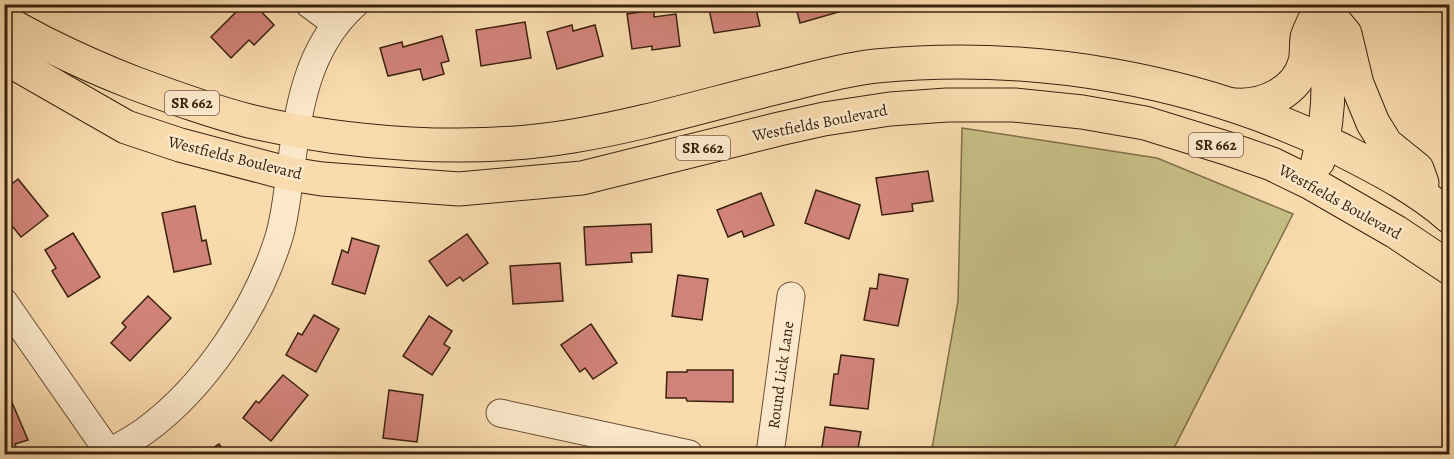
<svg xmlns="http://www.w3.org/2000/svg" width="1454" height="459" viewBox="0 0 1454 459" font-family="Alegreya,serif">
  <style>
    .green { fill: #c6be85; stroke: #80704a; stroke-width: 1.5 }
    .building { fill: #d18379; stroke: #3b220e; stroke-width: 1.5 }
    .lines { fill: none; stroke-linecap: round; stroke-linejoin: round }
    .minor-casing { stroke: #6a5036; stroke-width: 29 }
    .major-casing { stroke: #3b220e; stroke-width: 35 }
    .minor { stroke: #fbe8ca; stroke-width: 27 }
    .major { stroke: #f9dbae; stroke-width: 33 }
    .labels { text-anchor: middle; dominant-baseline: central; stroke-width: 5; stroke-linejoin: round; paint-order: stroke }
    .shield { fill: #fbe8ca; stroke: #755d46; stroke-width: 1.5 }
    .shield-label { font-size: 15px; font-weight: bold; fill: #3b220e }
    .street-label { font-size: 16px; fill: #3b220e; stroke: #fbe8ca }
  </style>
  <rect width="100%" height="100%" fill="#f9dbae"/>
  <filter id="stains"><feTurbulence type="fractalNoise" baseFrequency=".00333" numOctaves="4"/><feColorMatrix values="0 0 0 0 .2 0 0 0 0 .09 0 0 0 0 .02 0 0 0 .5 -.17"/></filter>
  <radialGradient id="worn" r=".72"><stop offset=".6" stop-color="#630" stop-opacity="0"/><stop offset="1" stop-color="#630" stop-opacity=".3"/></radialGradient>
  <polygon class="green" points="962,128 1157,158 1293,214 1171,454 931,454 958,301"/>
  <g class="building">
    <polygon points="244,4 254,4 274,25 254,45 249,40 231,58 211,37"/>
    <polygon points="708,4 755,4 760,26 714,33"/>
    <polygon points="795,4 848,4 849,9 800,23"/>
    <polygon points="654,10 654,17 676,14 680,46 652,50 652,46 632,49 627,14"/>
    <polygon points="525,22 531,58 481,66 476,30"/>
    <polygon points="572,25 573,31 595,25 603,56 557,69 547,32"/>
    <polygon points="442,36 449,61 441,63 444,74 423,80 420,69 388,76 380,48 402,42 403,47"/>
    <polygon points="928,171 933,201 912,204 913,211 882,215 876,178"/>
    <polygon points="18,179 48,216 21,237 4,216 4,190"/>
    <polygon points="816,190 860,205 849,239 805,223"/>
    <polygon points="761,193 774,225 744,237 742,231 728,237 717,210"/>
    <polygon points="195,206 202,241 206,240 211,264 174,272 162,213"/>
    <polygon points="651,224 652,252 631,253 632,262 586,265 584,227"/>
    <polygon points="73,233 100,277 68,297 52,271 56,268 45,250"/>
    <polygon points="467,234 488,263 463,281 460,277 447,286 429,261"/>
    <polygon points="352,238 379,246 365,294 332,284 342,250 348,253"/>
    <polygon points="560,263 563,301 513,304 510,266"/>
    <polygon points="879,274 908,279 898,326 864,320 870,288 877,289"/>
    <polygon points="678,275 708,279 702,320 672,316"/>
    <polygon points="148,296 171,318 130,361 111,343 126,327 122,323"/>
    <polygon points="314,315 339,329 316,372 286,355 298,333 302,335"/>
    <polygon points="429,316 452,331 444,344 450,348 432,375 403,356"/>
    <polygon points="591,324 617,363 593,379 585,368 580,372 561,345"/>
    <polygon points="841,355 874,359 868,409 830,405 834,374 838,374"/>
    <polygon points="687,370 733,370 733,402 687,401 686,398 666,398 667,372 687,372"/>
    <polygon points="283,375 308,395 271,441 243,418 256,401 259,403"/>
    <polygon points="389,390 423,395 417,442 383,438"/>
    <polygon points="8,393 28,440 15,444 19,454 6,454 4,450 4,394"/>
    <polygon points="825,427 861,432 857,454 821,454"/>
    <polygon points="219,444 226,454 203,454"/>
  </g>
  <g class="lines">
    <g class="minor-casing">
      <g id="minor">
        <polyline points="309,4 336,24"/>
        <polyline points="4,302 110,454"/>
        <polyline points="500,413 689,454"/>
        <path d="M 107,454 C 120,446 134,439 146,430 C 206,386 257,308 279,237 C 285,217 287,195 290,175 C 298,112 305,49 355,4"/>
        <polyline points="770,454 791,296"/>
      </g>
    </g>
    <g class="major-casing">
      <g id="major">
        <polyline points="1321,5 1345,34 1357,84 1373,123 1386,144 1417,169 1422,183"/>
        <path d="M 4,21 C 17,29 31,36 44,43 C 74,58 103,71 134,83 C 172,97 210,111 249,121 C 350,145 472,153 573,136 C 646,124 716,102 787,85 C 816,78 846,69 876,66 C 1035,51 1197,79 1340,149 C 1379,169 1417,188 1450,217"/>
        <polyline points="4,57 126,127 180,145 290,174 322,179 459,189 582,178 779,129 824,119 890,109 947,105 1014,105 1082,112 1145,123 1226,148 1272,164 1311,183 1396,232 1450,268"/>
        <path d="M 1235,105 C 1264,107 1297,92 1305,62 C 1307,54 1306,46 1307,38 C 1308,33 1312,26 1314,21"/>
        <path d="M 1318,161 C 1331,115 1330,63 1323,16"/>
      </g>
    </g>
    <use href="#minor" class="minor"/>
    <use href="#major" class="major"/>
  </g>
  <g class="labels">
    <g class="shield">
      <rect x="165" y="91" width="54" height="24" rx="4.5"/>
      <rect x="1189" y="133" width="54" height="24" rx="4.5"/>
      <rect x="676" y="136" width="54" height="24" rx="4.5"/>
    </g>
    <g class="shield-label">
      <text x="192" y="103">SR 662</text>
      <text x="1216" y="145">SR 662</text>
      <text x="703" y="148">SR 662</text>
    </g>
    <g class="street-label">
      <text transform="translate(820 123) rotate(-11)">Westfields Boulevard</text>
      <text transform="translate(235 158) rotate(14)">Westfields Boulevard</text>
      <text transform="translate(1340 202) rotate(29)">Westfields Boulevard</text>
      <text transform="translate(781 375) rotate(-82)">Round Lick Lane</text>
    </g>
  </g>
  <rect width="1454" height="459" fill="none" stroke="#f9dbae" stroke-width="24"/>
  <rect x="6" y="6" width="1442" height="447" fill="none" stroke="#3b220e" stroke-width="3"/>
  <rect x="12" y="12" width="1430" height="435" fill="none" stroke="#3b220e" stroke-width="1.5"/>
  <rect width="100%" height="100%" filter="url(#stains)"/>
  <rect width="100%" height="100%" fill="url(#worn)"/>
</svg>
